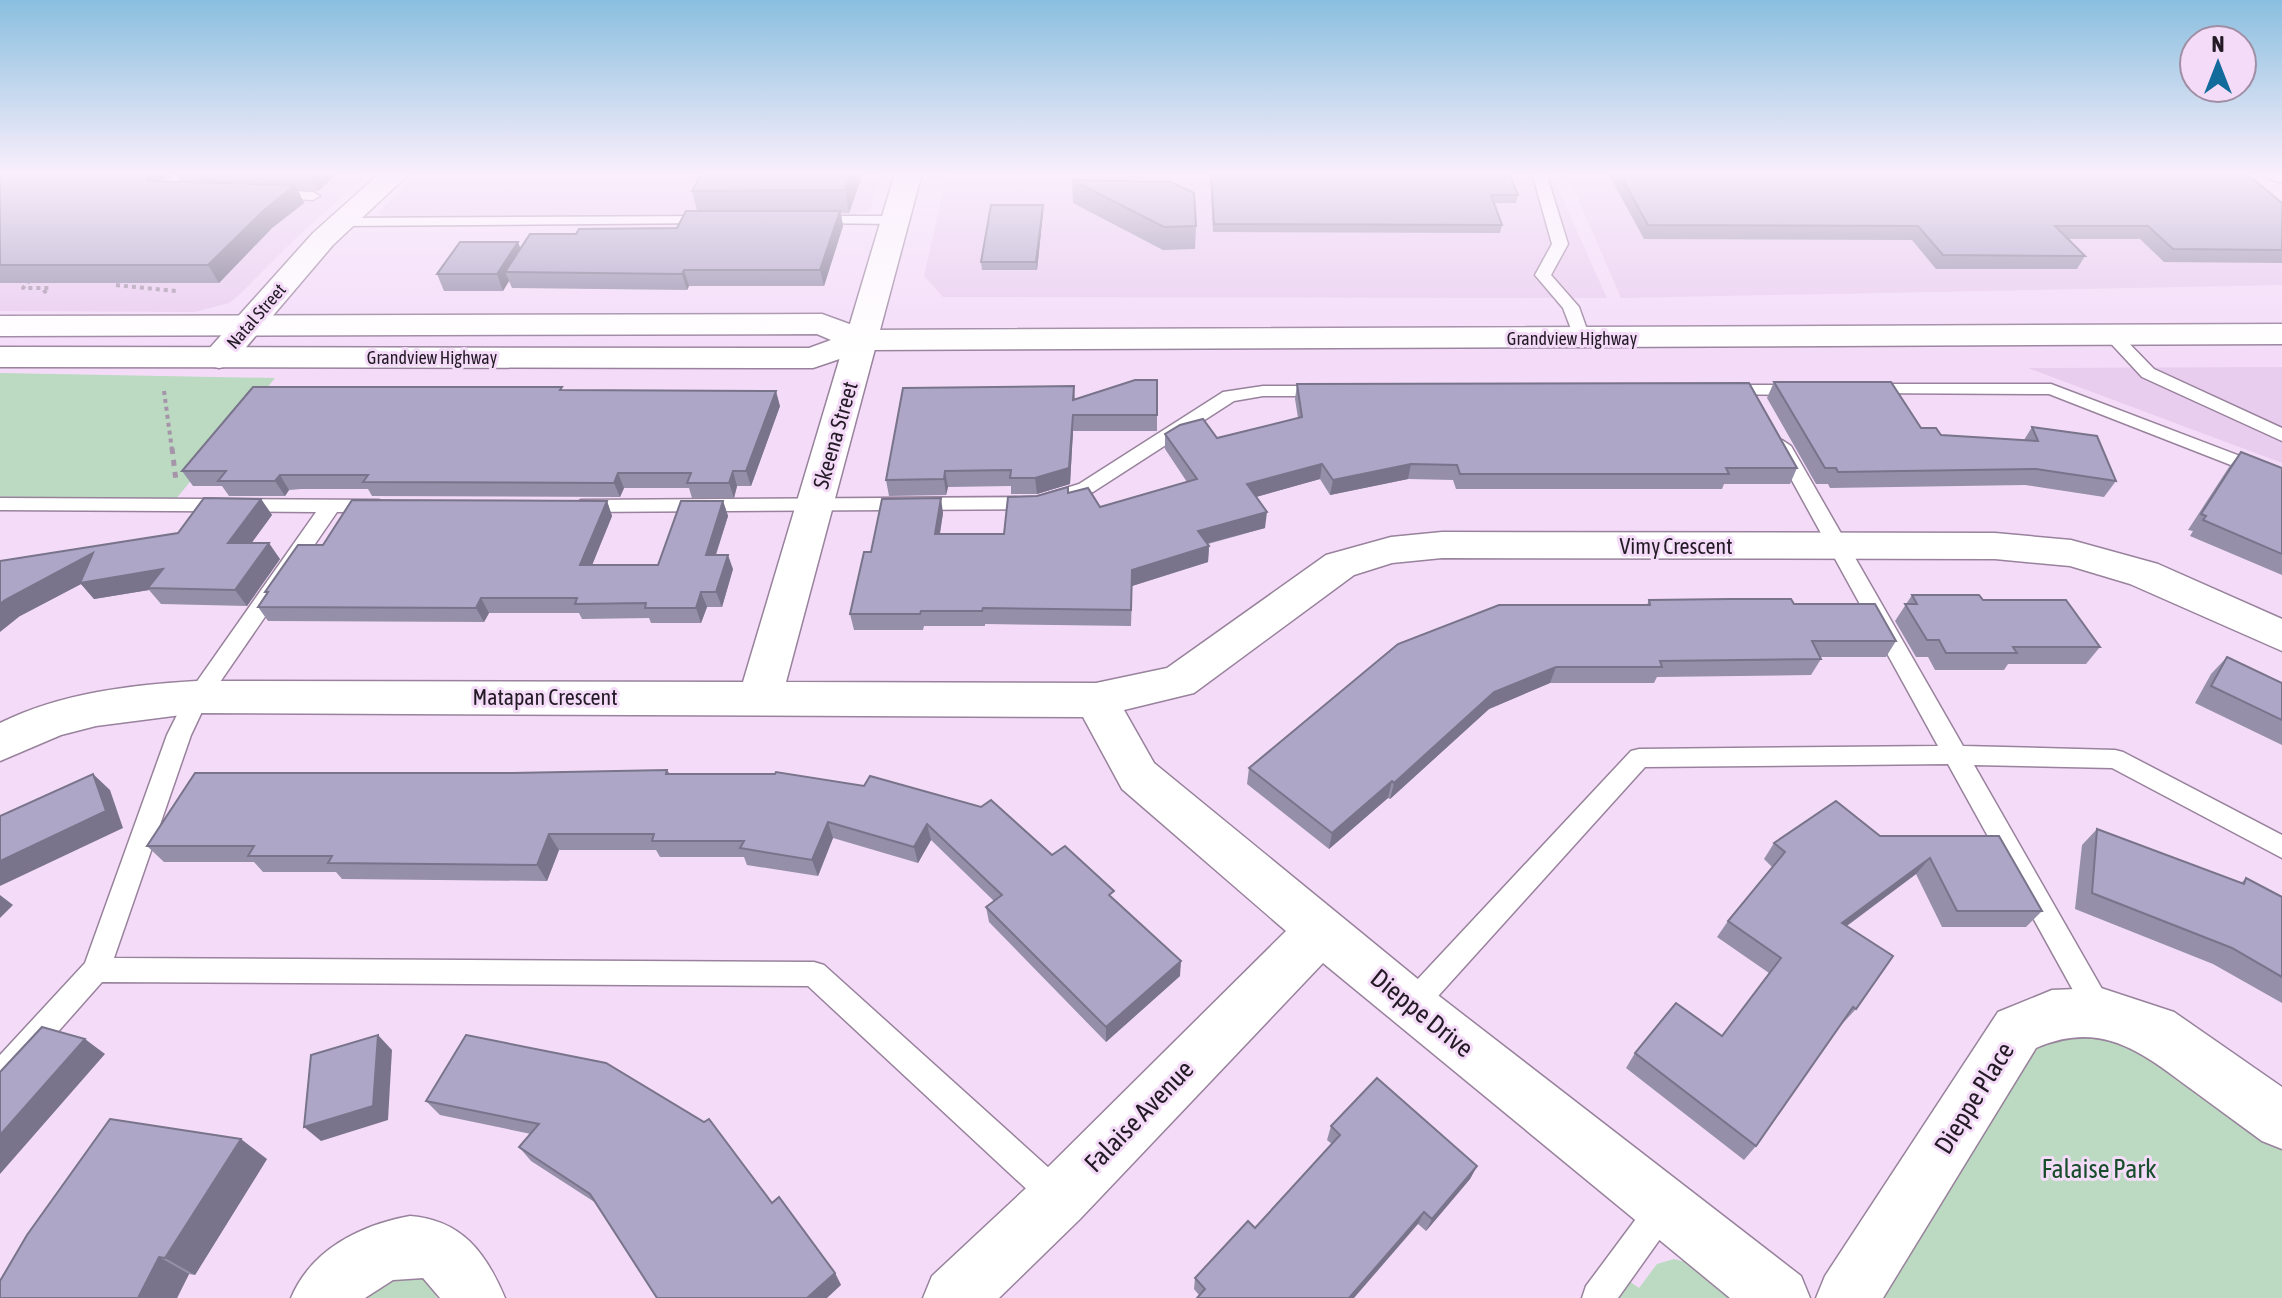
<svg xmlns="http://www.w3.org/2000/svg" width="2282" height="1298" viewBox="0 0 2282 1298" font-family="'Asap Condensed',sans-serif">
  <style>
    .built { fill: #e9cdef }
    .green { fill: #bbdac1 }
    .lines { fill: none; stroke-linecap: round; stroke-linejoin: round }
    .lane-casing { stroke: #98829c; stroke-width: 3 }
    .street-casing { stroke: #98829c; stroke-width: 3 }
    .secondary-casing { stroke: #98829c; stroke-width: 3 }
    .primary-casing { stroke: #98829c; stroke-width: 3 }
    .path-far1 { stroke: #a694aa; stroke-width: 4; stroke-dasharray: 4 4; stroke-linecap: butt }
    .path { stroke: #a694aa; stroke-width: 5; stroke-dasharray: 6 6; stroke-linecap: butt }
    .lane { fill: #fff; fill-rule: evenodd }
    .street { fill: #fff; fill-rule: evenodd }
    .secondary { fill: #fff; fill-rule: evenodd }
    .primary { fill: #fff; fill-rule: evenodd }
    .wall { fill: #958faa }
    .shaded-wall { fill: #79748b }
    .building { fill: #ada6c6; stroke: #79748b; stroke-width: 2 }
    .labels { text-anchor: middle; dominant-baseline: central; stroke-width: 6; stroke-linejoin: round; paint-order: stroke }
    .far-street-label { font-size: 18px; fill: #231a25; stroke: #f4dcf9 }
    .street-label { font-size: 22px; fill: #231a25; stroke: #f4dcf9 }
    .near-street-label { font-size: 26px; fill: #231a25; stroke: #f4dcf9 }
    .near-park-label { font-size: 26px; fill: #174d2a; stroke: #f4dcf9 }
  </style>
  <rect width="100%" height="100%" fill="#f4dcf9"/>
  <g class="built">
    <polygon points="0,173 368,173 295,239 239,295 229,303 195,312 0,311"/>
    <polygon points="419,173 882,173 870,210 856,214 853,220 382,222 385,217 379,214 380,211"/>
    <polygon points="947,173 1551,173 1607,298 943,297 924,276"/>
    <polygon points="1567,173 2235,173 2282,210 2282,285 1621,298"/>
    <polygon points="2282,367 2282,463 2028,368"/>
  </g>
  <g class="green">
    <polygon points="0,373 275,378 171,505 0,504"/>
    <polygon points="2088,1028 2143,1044 2282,1142 2282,1298 1873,1298 2026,1040"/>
    <polygon points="1674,1259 1686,1262 1735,1298 1598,1298 1616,1272 1639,1288 1657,1264"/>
    <polygon points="404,1271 426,1279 437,1298 353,1298"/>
  </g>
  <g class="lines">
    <g class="lane-casing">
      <g id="lane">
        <polygon points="176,173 191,173 168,195 158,195 158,189"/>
        <polygon points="1532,173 1546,173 1568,244 1551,275 1579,307 1590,338 1588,342 1576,342 1563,308 1535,275 1552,244"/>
        <polygon points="270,190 313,192 320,196 313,200 265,197 265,191"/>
        <polygon points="708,216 713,217 713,223 341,226 334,222 341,218"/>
        <polygon points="815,216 895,216 902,220 895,224 810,223 810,217"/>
        <polygon points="2111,330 2117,331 2154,369 2282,428 2282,441 2142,377 2103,335"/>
        <polygon points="1867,384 2051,384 2282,472 2282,485 2049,394 1861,393 1858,389 1861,385"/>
        <polygon points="1723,385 1801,385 1810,390 1801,395 1717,394 1714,390"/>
        <polygon points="1263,386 1325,386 1334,391 1325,396 1263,396 1234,401 1093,492 1038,509 581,512 571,506 581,500 1037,497 1079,484 1223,392"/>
        <polygon points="1782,440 1791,446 1963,746 2115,750 2123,752 2282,835 2282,858 2112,768 1974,765 2110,1003 2114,1012 2110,1021 2100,1025 2090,1021 1948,764 1645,767 1421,1015 1411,1019 1401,1015 1397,1006 1401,997 1631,751 1639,749 1938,746 1773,446"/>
        <polygon points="0,498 379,500 389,506 379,512 337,512 207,701 191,735 114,958 814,962 824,965 1070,1187 1075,1198 1070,1209 1059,1214 1048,1209 808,986 102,982 10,1086 0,1090 0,1055 85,963 167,735 186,697 316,512 0,510"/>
        <polygon points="1664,1191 1675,1196 1680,1207 1675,1218 1618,1298 1582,1298 1586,1286 1653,1196"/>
      </g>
    </g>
    <g class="street-casing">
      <g id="street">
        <polygon points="380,173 410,173 333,245 231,365 219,368 207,365 203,358 207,351 313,233"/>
        <path d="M 895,173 L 922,173 L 786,682 L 1096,683 L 1167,668 L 1326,555 L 1391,537 L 1442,532 L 1995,533 L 2071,540 L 2158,564 L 2282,619 L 2282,651 L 2130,584 L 2070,566 L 1995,559 L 1442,558 L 1392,563 L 1354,575 L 1194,693 L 1124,710 L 1154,763 L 1430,989 L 1801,1276 L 1810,1298 L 1730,1298 L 1323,963 L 1080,1219 L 999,1298 L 923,1298 L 932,1276 L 1038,1177 L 1286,931 L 1122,789 L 1083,717 L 197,713 L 96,726 L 61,735 L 0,761 L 0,723 C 61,693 130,685 197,681 L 743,682 Z"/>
        <path d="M 2101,988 L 2174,1012 L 2282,1087 L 2282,1149 L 2262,1141 C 2237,1123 2212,1104 2187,1086 C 2139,1050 2099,1020 2036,1048 L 1883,1298 L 1816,1298 L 1825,1276 L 1998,1012 L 2052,990 Z"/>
        <path d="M 410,1216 C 462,1220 486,1253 505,1298 L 440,1298 L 423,1278 L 393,1280 L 365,1298 L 291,1298 C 311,1250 360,1225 410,1216 Z"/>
      </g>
    </g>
    <g class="secondary-casing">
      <polygon id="secondary" points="822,314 866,330 2282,324 2282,344 866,350 813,368 0,367 0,347 809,348 831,340 817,334 0,336 0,316"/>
    </g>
    <g class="primary-casing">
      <polygon id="primary" points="2266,173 2282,173 2282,183 2270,179"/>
    </g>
    <g class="path-far1">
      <polyline points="115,278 115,285 176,291"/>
      <polyline points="30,280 23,288 49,288 42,294"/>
      <polyline points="164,391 172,450"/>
    </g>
    <polyline class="path" points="172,448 176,481"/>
    <use href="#lane" class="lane"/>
    <use href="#street" class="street"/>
    <use href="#secondary" class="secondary"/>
    <use href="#primary" class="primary"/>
  </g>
  <g class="wall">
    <polygon points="0,173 181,182 176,173 338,173 318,191 298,190 304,203 272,228 219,283 0,283"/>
    <polygon points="702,173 863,173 849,213 841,213 843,226 824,286 689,286 687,290 512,288 509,281 503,291 444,291 437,274 576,234 677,228 697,211 692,191"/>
    <polygon points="1210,173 1509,173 1518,195 1516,203 1494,203 1502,225 1500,233 1213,232"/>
    <polygon points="1608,173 2017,173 2282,203 2282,263 2164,262 2140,239 2069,239 2085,256 2077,269 1936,269 1912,240 1644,239"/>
    <polygon points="1072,180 1196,226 1195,249 1163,250 1073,203"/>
    <polygon points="1043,205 1043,213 1037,270 982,270 981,262"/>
    <polygon points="1157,380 1157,431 1073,431 1070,484 1037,494 1011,494 1011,486 948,487 946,495 889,496 886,480 1074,386 1075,399"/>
    <polygon points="1774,382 1941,435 2024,440 2032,427 2116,481 2104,497 2025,485 1830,488 1828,484 1816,484 1767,398"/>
    <polygon points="1297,384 1797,468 1790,484 1724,484 1722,489 1456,489 1453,480 1408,479 1330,495 1320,479 1256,497 1265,528 1208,544 1209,546 1208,562 1132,586 1131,626 985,624 985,626 924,626 923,630 854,630 850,614 871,552 943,513 940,534 1004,534 1037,496 1068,487 1068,493 1100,507 1187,482 1165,449 1165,434 1217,438 1298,418 1295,399"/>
    <polygon points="563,390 780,406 751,486 737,486 734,498 692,498 689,488 624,488 620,497 372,496 368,489 301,489 289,490 285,496 229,496 222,486 193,486 182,471"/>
    <polygon points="2241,452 2282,468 2282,575 2190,536 2193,531 2188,530 2229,467"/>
    <polygon points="261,499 272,515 251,543 280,559 247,606 161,604 149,590 94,599 81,584 20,616 0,561 178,533"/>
    <polygon points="607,501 612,516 592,565 658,565 723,501 728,516 716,555 733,569 722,607 707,607 701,623 651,623 649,618 582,619 579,613 489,613 484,622 268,621 258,607 267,594 265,592 323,545"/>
    <polygon points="1912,595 1983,600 2100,647 2086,664 2008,664 2004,670 1935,670 1928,657 1916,657 1895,621"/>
    <polygon points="1649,600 1794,604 1896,641 1886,657 1820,657 1821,659 1811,675 1657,677 1654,683 1550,683 1489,709 1390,799 1388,798 1329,849 1247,784 1249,768 1647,605"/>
    <polygon points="2227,657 2282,683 2282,745 2195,703 2211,674"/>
    <polygon points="667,770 670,774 775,774 1052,855 1114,900 1180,976 1106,1042 989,922 986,907 994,901 931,840 918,863 833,838 818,876 747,865 744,857 660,857 656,850 559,850 547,881 342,879 336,872 263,872 254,862 164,862 147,846 512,773"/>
    <polygon points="2097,829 2241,883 2246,878 2282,897 2282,1003 2213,964 2075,909 2082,845"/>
    <polygon points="1880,836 2042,911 2026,927 1942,927 1916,874 1847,926 1856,1009 1842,1024 1842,1023 1756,1146 1744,1160 1626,1068 1635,1053 1722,1036 1769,973 1717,937 1728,921 1772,867 1764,859 1774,843"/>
    <polygon points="466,1035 772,1203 835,1273 841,1285 596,1203 531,1161 519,1147 531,1134 440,1115 426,1101"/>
    <polygon points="1331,1126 1477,1166 1470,1179 1426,1231 1418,1224 1199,1295 1194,1289 1195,1278 1255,1228 1332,1144 1327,1140"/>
    <polygon points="267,1159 195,1275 189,1274 177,1298 0,1298"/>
  </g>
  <g class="shaded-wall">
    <polygon points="146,173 172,173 156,187 147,181"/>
    <polygon points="311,173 338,173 318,191 309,174"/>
    <polygon points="851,173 863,173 849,213 845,190"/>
    <polygon points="295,185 304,203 272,228 219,283 208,265 263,211"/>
    <polygon points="1043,205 1043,213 1037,270 1036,262"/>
    <polygon points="840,211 843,226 824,286 820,270"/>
    <polygon points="518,242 524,258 505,272 509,281 503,291 497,274"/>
    <polygon points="684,270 689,286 687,290 682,274"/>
    <polygon points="776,391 780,406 751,486 746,471"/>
    <polygon points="1073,415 1073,431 1070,484 1037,494 1035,478"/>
    <polygon points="1322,464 1320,479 1245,500 1247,484"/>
    <polygon points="1411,464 1408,479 1330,495 1333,480"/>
    <polygon points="733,471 737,486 734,498 729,483"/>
    <polygon points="945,471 948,487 946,495 944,479"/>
    <polygon points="618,473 624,488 620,497 614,483"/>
    <polygon points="280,475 289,490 285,496 275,481"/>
    <polygon points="941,498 943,513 937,550 935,534"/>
    <polygon points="261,499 272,515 240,559 228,543"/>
    <polygon points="607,501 612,516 586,580 580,565"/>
    <polygon points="723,501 728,516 711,569 706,555"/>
    <polygon points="1267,512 1265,528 1197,546 1198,531"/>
    <polygon points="269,543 280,559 247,606 235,590"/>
    <polygon points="1209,546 1208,562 1132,586 1131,626 1132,570"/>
    <polygon points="93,553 163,569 148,588 149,590 94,599 81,584 20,616 0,632 0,604 5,600"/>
    <polygon points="728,555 733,569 722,607 716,592"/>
    <polygon points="701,592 707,607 701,623 696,608"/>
    <polygon points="481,598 489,613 484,622 476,608"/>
    <polygon points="1556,667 1550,683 1489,709 1390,799 1394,783 1494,692"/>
    <polygon points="93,774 110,790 123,828 0,886 0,861"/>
    <polygon points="1392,781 1388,798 1329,849 1332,833"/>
    <polygon points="828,822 833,838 818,876 812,860"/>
    <polygon points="927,824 931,840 918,863 914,847"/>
    <polygon points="549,834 559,850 547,881 537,865"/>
    <polygon points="1930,858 1916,874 1830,938 1842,923"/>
    <polygon points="0,895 13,905 0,918"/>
    <polygon points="1181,961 1180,976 1106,1042 1106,1027"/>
    <polygon points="378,1035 392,1050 388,1120 321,1141 304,1127"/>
    <polygon points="85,1039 105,1054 0,1174 0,1135"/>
    <polygon points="241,1139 267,1159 195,1275 165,1258"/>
    <polygon points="1477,1166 1470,1179 1426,1231 1432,1219"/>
    <polygon points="1424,1212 1418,1224 1354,1298 1349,1298"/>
    <polygon points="159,1257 189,1274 177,1298 138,1298"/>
    <polygon points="835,1273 841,1285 827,1298 807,1298"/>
  </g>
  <g class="building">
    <polygon points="0,173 146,173 147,181 295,185 263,211 208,265 0,265"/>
    <polygon points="277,173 311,173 309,174"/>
    <polygon points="702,173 851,173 845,190 692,191"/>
    <polygon points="1211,173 1509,173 1518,195 1491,195 1502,225 1214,224"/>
    <polygon points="1619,173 2017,173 2247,174 2282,203 2282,250 2173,249 2148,226 2055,226 2085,256 1943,255 1918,226 1648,225"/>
    <polygon points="1072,180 1171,182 1194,193 1196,226 1164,227"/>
    <polygon points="991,205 1043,205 1036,262 981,262"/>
    <polygon points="686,211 840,211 820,270 684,270 682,274 505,272 530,234 576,234 579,229 677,228"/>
    <polygon points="460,242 518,242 497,274 437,274"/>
    <polygon points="1135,380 1157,380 1157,415 1073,415 1069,468 1035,478 1010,478 1011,470 945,471 944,479 886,480 903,388 1074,386 1073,400"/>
    <polygon points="1774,382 1891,382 1921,428 1936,428 1941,435 2038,441 2032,427 2097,436 2116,481 2036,469 1838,472 1836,468 1825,468"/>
    <polygon points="1749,383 1797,468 1726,468 1729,474 1460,474 1457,465 1411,464 1333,480 1322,464 1247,484 1267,512 1198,531 1209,546 1132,570 1131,610 983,608 982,611 921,611 920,614 850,614 864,552 871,552 882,499 941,498 935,534 1004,534 1008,497 1037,496 1068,487 1068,493 1088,488 1100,507 1197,479 1165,434 1180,425 1203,419 1217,438 1302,417 1297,384"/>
    <polygon points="253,387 562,387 560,390 776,391 746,471 733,471 729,483 687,483 691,473 618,473 614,483 363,482 368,475 280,475 275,481 218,481 226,471 182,471"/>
    <polygon points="2241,452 2282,468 2282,554 2203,520 2206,516 2201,514"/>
    <polygon points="204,498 261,499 228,543 269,543 235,590 148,588 163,569 80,583 93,553 5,600 0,604 0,561 178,533"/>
    <polygon points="352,500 607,501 580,565 658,565 681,501 723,501 706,555 728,555 716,592 701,592 696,608 645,608 646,603 575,604 577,598 481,598 476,608 258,607 268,592 265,592 298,545 323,545"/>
    <polygon points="1912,595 1979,595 1983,600 2066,600 2100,647 2013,647 2017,653 1946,653 1939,640 1927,640 1905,604 1917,604"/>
    <polygon points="1730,599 1791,599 1794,604 1875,604 1896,641 1812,641 1821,659 1660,661 1662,667 1556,667 1494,692 1394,783 1392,781 1332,833 1249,768 1398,644 1499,605 1650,605 1649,600"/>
    <polygon points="2227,657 2282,683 2282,720 2211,686"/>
    <polygon points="667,770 666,774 775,774 776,772 864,786 870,776 981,807 991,800 1052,855 1065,846 1114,891 1109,895 1181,961 1106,1027 986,907 1002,895 927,824 914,847 828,822 812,860 740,848 744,841 652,841 654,834 549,834 537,865 328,863 332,856 248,856 254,846 147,846 195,773 512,773"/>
    <polygon points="93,774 106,811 0,861 0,816"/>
    <polygon points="1836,801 1880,836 1999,836 2042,911 1957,911 1930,858 1842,923 1893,956 1856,1009 1853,1007 1756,1146 1635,1053 1676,1003 1722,1036 1781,958 1728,921 1785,852 1774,843"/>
    <polygon points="2097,829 2244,884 2246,878 2282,897 2282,977 2232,948 2092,893"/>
    <polygon points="42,1027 85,1039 0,1135 0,1072"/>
    <polygon points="378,1035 373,1106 304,1127 311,1055"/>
    <polygon points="466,1035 606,1063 704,1122 709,1119 772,1203 779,1197 835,1273 807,1298 657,1298 590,1194 519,1147 539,1124 426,1101"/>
    <polygon points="1377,1078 1477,1166 1432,1219 1424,1212 1349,1298 1197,1298 1205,1289 1195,1278 1248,1221 1255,1228 1340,1135 1331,1126"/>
    <polygon points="110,1119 241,1139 165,1258 159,1257 138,1298 0,1298 0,1281 27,1235"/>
  </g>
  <linearGradient id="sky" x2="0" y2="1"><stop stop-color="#8abfdf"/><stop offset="0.49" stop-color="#faeffc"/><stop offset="1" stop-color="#faeffc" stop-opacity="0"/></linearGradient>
  <rect width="2282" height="354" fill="url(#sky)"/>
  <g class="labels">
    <g class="far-street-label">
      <text transform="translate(256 316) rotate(-49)">Natal Street</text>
      <text x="1572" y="338">Grandview Highway</text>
      <text x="432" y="357">Grandview Highway</text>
    </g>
    <g class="street-label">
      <text transform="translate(835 435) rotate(-74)">Skeena Street</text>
      <text x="1676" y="546">Vimy Crescent</text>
      <text x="545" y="697">Matapan Crescent</text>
    </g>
    <g class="near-street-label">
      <text transform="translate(1422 1013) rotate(39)">Dieppe Drive</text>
      <text transform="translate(1974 1098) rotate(-58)">Dieppe Place</text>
      <text transform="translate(1139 1116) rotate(-46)">Falaise Avenue</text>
    </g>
    <g class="near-park-label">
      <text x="2099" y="1169">Falaise Park</text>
    </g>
  </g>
  <g transform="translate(2218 64)"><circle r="38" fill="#f4dcf9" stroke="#a08ea4" stroke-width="2"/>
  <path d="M0-6L14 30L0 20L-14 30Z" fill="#136b9b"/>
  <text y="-12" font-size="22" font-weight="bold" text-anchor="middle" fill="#231a25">N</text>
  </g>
</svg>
